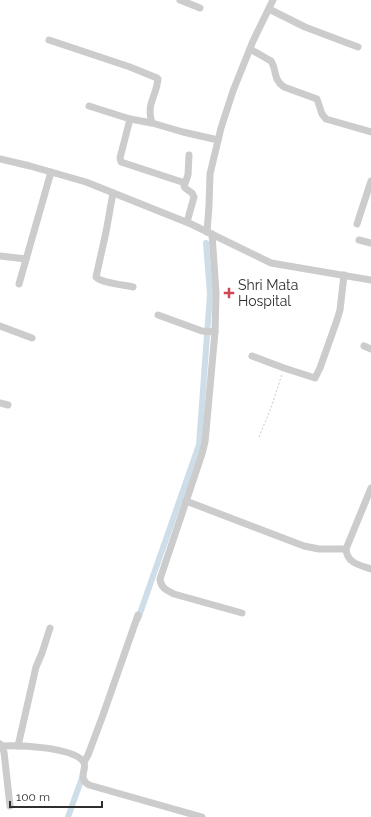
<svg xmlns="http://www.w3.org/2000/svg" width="371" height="817" viewBox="0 0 371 817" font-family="Raleway,sans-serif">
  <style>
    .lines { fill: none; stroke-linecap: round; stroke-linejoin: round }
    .canal { stroke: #cddee8; stroke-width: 6 }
    .path { stroke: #ccc; stroke-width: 1; stroke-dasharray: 2 2; stroke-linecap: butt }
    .minor { stroke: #ccc; stroke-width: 7 }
    .poi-dot { fill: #d24553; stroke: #fff; stroke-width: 1.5 }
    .labels { text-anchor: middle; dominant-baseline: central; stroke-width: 4; stroke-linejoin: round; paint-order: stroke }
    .poi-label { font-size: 14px; fill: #2f2f2f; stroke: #fff; text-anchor: start }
  </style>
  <rect width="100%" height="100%" fill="#fff"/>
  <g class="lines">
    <g class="canal">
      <polyline points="138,619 199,445 210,294 206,243"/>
      <polyline points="68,817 83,775"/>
    </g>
    <polyline class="path" points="259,437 271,408 282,374"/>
    <g class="minor">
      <polyline points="180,0 200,8"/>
      <polyline points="269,9 305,27 358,47"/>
      <path d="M 49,40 L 130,67 L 157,78 L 158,79 C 156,98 146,103 152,123"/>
      <path d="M 250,49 L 271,61 C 277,70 273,80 284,87 L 317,99 L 322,114 L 326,119 L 371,132"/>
      <polyline points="89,106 130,119 152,123 183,132 218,140"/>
      <polyline points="130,119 120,158 121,162 185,183"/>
      <polyline points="0,159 30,166 86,182 191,224 271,263 371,280"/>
      <path d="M 113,193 L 106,232 L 96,277 C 101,283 125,285 133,287"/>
      <polyline points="187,222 194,197 192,193 185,188 184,186 188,175 189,155"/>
      <polyline points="357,224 371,181"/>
      <polyline points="207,232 209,206 210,174 221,128 233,91 253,41 273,0"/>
      <path d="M 212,234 L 216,293 L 215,332 L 205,442 L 202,454 L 160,579 C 161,588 166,590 174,594 L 242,613"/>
      <polyline points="359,240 371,243"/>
      <polyline points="0,256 26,259"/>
      <polyline points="19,284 51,172"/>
      <polyline points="158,315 202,331 215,332"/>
      <polyline points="0,326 32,338"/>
      <polyline points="364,346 371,349"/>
      <polyline points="252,356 284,368 315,378 320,368 337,320 340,310 344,275"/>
      <polyline points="0,403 8,405"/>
      <path d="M 371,488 L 346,549 C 347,563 359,565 371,569"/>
      <polyline points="186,501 304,546 319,549 346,549"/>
      <polyline points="0,744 4,752 10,806"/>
      <path d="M 2,746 C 19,745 71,747 83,761 C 89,768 76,777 89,785 L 202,817"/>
      <polyline points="18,746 36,667 42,653 50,628"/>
      <polyline points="84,762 88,755 103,715 138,615"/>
    </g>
  </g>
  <path class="poi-dot" d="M227 287h4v4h4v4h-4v4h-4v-4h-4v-4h4z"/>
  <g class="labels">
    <g class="poi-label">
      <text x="238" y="285">Shri Mata<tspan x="238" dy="16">Hospital</tspan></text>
    </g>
  </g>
  <path d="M10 801v6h92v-6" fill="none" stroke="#2f2f2f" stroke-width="2"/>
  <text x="16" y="801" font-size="12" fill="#2f2f2f" stroke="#ffffff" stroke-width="3" paint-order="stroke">100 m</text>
</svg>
